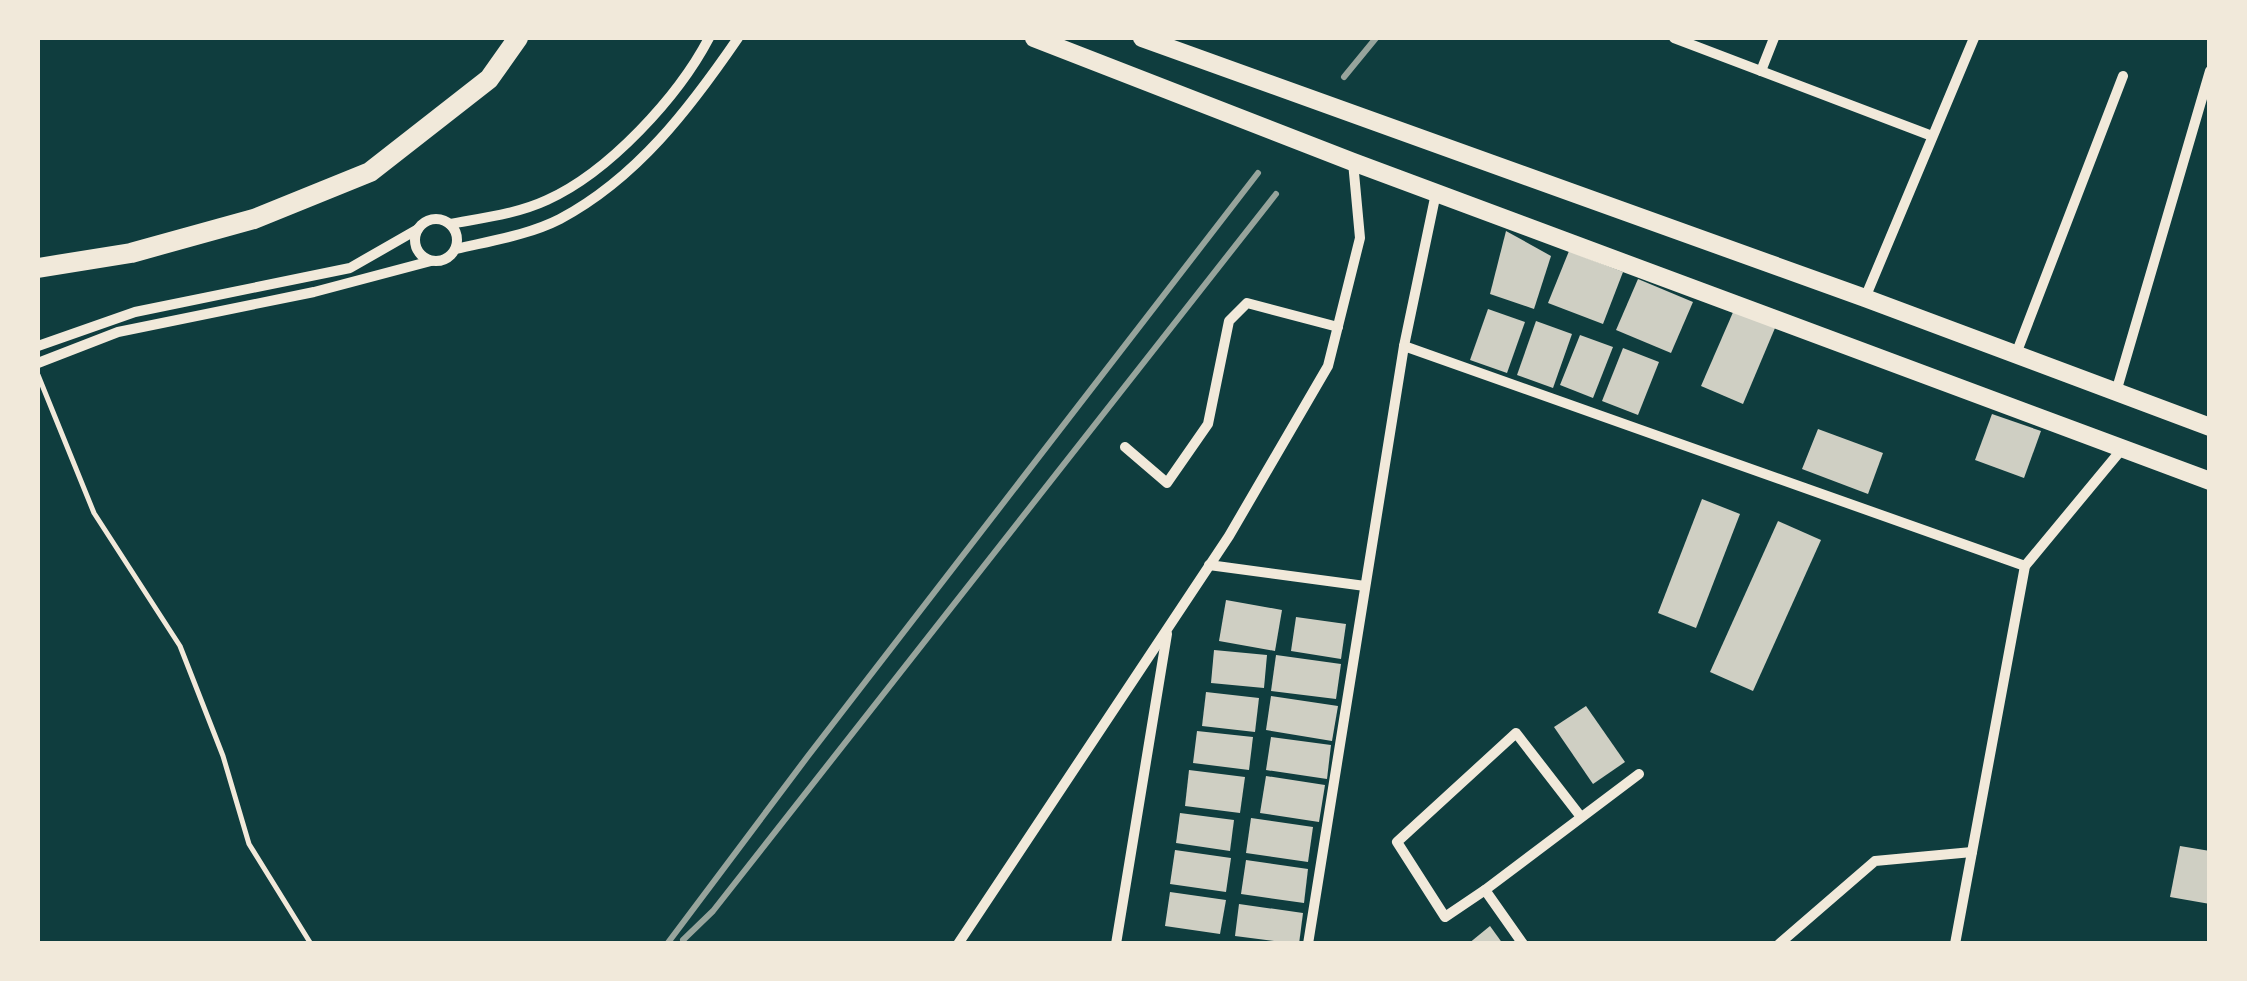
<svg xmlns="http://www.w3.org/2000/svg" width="2247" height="981" viewBox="0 0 2247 981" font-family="Figtree,sans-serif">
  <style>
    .building { fill: #cfcfc3 }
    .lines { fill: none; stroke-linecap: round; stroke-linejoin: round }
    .service { stroke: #f1e9da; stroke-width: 5 }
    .minor { stroke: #f1e9da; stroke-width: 10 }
    .primary { stroke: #f1e9da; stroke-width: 18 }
    .motorway { stroke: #f1e9da; stroke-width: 20 }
    .rail { stroke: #97a49c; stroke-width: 6 }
  </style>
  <rect width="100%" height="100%" fill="#0f3d3e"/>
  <g class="building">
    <polygon points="1506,231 1551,256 1534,309 1490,294"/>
    <polygon points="1569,251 1623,272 1603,324 1548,303"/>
    <polygon points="1638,279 1693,302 1671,353 1616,330"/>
    <polygon points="1488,309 1525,322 1507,373 1470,360"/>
    <polygon points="1734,310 1775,328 1743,404 1701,386"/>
    <polygon points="1536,321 1572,334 1553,388 1517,375"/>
    <polygon points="1580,335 1613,347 1593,398 1560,385"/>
    <polygon points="1623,348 1659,362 1638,415 1602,401"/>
    <polygon points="1992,414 2041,431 2024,478 1975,460"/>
    <polygon points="1818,429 1883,453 1868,494 1802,469"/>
    <polygon points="1702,499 1740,514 1696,628 1658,613"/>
    <polygon points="1778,521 1821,540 1753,691 1710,672"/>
    <polygon points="1226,600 1282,610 1275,651 1219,641"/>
    <polygon points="1296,617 1346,624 1341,659 1291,651"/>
    <polygon points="1214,650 1267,655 1264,688 1211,683"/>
    <polygon points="1276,655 1341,664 1336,699 1271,691"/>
    <polygon points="1206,692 1259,698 1255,732 1202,726"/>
    <polygon points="1271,696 1338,706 1332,741 1266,730"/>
    <polygon points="1586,706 1625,762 1593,784 1554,727"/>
    <polygon points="1197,731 1253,737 1249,770 1193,763"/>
    <polygon points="1271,737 1331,745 1327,779 1266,770"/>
    <polygon points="1189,770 1245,777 1240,813 1185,806"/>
    <polygon points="1266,776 1325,785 1319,822 1260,813"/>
    <polygon points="1180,813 1234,820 1230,851 1176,843"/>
    <polygon points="1251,818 1313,827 1308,862 1246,853"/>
    <polygon points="2180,846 2210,851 2210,904 2170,897"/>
    <polygon points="1175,850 1231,858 1226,892 1170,884"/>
    <polygon points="1246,860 1308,869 1304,903 1241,894"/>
    <polygon points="1170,892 1226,900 1220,934 1165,926"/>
    <polygon points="1239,904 1303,913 1299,944 1235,936"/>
    <polygon points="1490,926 1503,944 1468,944"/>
  </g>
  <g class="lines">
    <polyline class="service" points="38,375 94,513 180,646 223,756 249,844 311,944"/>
    <g class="minor">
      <polyline points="1674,38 1932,136"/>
      <polyline points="1761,71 1774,38"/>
      <circle cx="436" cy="240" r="21"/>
      <path d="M 450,224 C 482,218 517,214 547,200 C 609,172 678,97 709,38"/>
      <path d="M 456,249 C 490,241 529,235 560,219 C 637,178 690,108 738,38"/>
      <polyline points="1865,298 1974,38"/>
      <polyline points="38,346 135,312 350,268 418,229"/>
      <polyline points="1404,346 2025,566"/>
      <polyline points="2016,354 2123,76"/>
      <polyline points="38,363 118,332 314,292 431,261"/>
      <polyline points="2116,392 2210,71"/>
      <polyline points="1125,447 1167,483 1208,424 1229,321 1247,303 1338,327"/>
      <polyline points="1209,565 1365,586"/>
      <polyline points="1485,890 1445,917 1397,842 1516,733 1581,817"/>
      <polyline points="958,944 1229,536 1328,366 1360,238 1353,162"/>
      <polyline points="1116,944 1167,634"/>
      <polyline points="1308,944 1404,346 1436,193"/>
      <polyline points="1523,944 1485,890 1639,774"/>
      <polyline points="1779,944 1875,861 1972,852"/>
      <polyline points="1955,944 2025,566 2122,449"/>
    </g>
    <g class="primary">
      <polyline points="1034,38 1353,162 2210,481"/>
      <polyline points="1142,38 1865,298 2210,427"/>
    </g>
    <polyline class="motorway" points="38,268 131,253 254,219 370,172 489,79 518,38"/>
    <g class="rail">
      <polyline points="1344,77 1376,38"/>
      <polyline points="683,940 713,911 1276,194"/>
      <polyline points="667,944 808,756 1258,173"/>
    </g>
  </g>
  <rect width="2247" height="981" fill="none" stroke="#f1e9da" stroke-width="80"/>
</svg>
